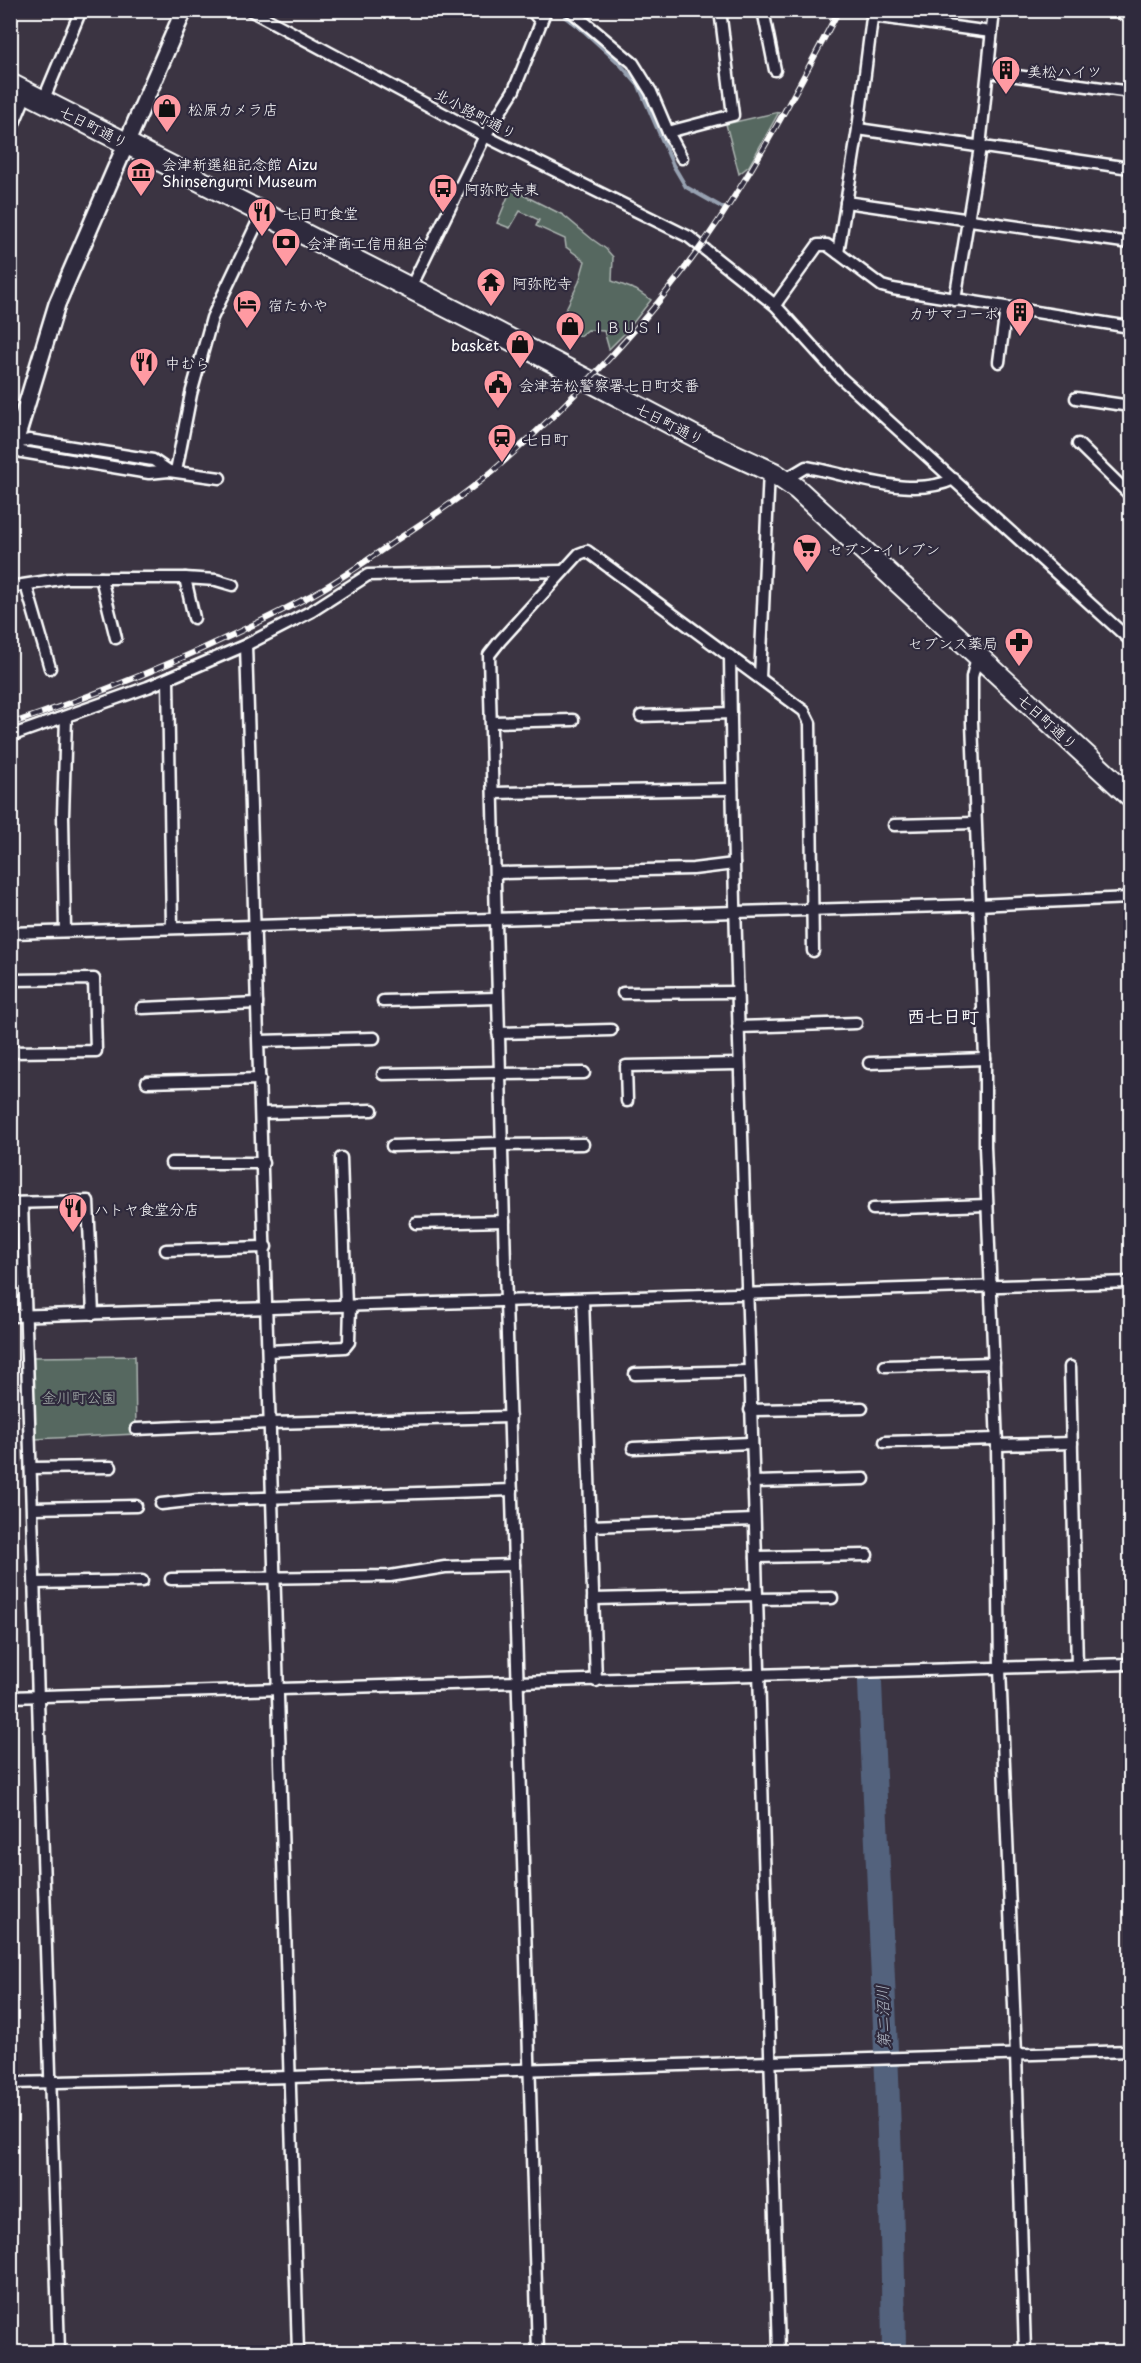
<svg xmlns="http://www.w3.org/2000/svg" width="1141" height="2363" viewBox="0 0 1141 2363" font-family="'Playpen Sans','Klee One',sans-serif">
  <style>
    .green { fill: #576861; stroke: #abb4b0; stroke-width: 1.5 }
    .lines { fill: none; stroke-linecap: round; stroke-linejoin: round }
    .stream { stroke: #97a1b1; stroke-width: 4 }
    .river { stroke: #52627d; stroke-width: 24 }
    .street-casing { stroke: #fff; stroke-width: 15 }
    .secondary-casing { stroke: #fff; stroke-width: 20 }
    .highway-casing { stroke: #fff; stroke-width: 24 }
    .street { stroke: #2f2a3d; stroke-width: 10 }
    .secondary { stroke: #2f2a3d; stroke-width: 15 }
    .highway { stroke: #2f2a3d; stroke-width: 20 }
    .rail-casing { stroke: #fff; stroke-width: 6 }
    .rail { stroke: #2f2a3d; stroke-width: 4; stroke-dasharray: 11; stroke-linecap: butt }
    .labels { text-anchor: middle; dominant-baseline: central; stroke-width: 4.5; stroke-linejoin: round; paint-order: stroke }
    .poi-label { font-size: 15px; fill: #fff; stroke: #2f2a3d; text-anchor: start }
    .street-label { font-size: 15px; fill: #fff; stroke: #2f2a3d }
    .park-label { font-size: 15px; fill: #abb4b0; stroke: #2f2a3d }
    .water-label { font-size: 16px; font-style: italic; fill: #b1b8c4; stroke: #2f2a3d }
    .quarter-label { font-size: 18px; font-weight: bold; fill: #fff; stroke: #2f2a3d }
  </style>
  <rect width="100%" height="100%" fill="#3b3442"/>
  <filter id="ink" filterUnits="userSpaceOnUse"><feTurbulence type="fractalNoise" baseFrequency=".0167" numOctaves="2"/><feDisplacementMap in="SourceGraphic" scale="12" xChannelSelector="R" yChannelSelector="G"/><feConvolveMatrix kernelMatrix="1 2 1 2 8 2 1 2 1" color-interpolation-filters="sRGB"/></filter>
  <g filter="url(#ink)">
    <g class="green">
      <polygon points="779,112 749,166 739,174 726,124"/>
      <polygon points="511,189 563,215 592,239 606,249 613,257 612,281 636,290 651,300 625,333 609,349 604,331 588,330 580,336 559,323 579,282 585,261 566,247 565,239 536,226 539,220 520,211 510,228 497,223"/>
      <polygon points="135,1356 136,1434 35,1439 32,1357"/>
    </g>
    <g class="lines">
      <polyline class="stream" points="565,17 585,32 619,63 639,86 673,165 686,187 725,209"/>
      <path class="river" d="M 870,1682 C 879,1905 892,2129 894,2352"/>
      <g class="street-casing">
        <g id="street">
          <polyline points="250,10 485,136 689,237 775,305 840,377 1130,640"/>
          <polyline points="531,10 541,22"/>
          <polyline points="570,10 633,63 651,92 668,132 682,158"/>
          <polyline points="763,10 775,70"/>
          <polyline points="1122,14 1130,16"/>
          <polyline points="872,16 991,32"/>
          <polyline points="989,72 1130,92"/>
          <polyline points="43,101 81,10"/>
          <polyline points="858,129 1130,168"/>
          <polyline points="668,132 733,115 720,10"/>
          <polyline points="10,133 27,92"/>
          <polyline points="846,202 1130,243"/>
          <polyline points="838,253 882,286 893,289 1130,327"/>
          <polyline points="410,289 485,136 514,90 546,10"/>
          <polyline points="955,300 980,147 994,10"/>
          <polyline points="775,305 818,245 827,245 838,253 858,129 873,10"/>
          <polyline points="999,362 1006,308"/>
          <polyline points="1076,398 1130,406"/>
          <polyline points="1078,444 1130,495"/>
          <polyline points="11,445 29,440 153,460 169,471 220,478"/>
          <polyline points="14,446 22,452 149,473 169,471"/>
          <polyline points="176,471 191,394 212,318 262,213"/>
          <path d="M 786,479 L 806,467 C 851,474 910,500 954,479"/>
          <polyline points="101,578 116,638"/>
          <polyline points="185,578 194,618"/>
          <polyline points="26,585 50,668"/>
          <polyline points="10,587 67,578 185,578 216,580 233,585"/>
          <polyline points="246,645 298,2352"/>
          <path d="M 730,656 C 734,958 747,1259 756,1560 C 764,1824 769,2088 779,2352"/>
          <polyline points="977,657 972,677 972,722 985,1059 985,1146 997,1445 1000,1668 1016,2054 1025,2352"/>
          <polyline points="760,678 769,470"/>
          <polyline points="168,679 172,927"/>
          <polyline points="641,716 731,713"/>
          <polyline points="492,722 573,720"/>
          <polyline points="10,736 148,687 246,645 312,611 368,575 563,571"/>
          <polyline points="494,793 732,789"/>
          <polyline points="894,825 975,823"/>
          <polyline points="496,873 693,869 734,864"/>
          <polyline points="65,931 63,816 66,717"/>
          <polyline points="10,933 978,905 1130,898"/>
          <polyline points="10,980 94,979 96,1051 10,1052"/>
          <polyline points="623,993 737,992"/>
          <polyline points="383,1001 497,998"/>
          <polyline points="142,1008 257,1003"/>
          <polyline points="738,1027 856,1023"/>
          <polyline points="498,1033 611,1030"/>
          <polyline points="259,1041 374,1038"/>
          <polyline points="869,1063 985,1059"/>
          <polyline points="383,1074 499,1072"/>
          <polyline points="499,1074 584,1073"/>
          <polyline points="147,1082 260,1079"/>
          <polyline points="627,1101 626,1066 738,1064"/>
          <polyline points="261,1113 372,1110"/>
          <polyline points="502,1145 583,1144"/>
          <polyline points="392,1146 502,1143"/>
          <polyline points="341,1158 346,1306"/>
          <polyline points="171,1163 263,1163"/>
          <polyline points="10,1203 88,1201 93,1314"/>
          <polyline points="22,1203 59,2352"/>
          <polyline points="873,1209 987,1205"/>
          <polyline points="416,1223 504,1221"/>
          <polyline points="166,1250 266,1247"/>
          <polyline points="583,1299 596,1681"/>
          <polyline points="10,1316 1130,1282"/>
          <polyline points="269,1351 345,1347 349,1342 350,1306"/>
          <polyline points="885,1366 994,1363"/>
          <polyline points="1070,1367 1077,1666"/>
          <polyline points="635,1374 749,1371"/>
          <polyline points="750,1410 862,1408"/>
          <polyline points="136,1429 270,1423 510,1417"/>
          <polyline points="885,1442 997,1439"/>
          <polyline points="997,1445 1072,1443"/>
          <polyline points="633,1448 751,1443"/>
          <polyline points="32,1468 111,1467"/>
          <polyline points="753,1482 864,1479"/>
          <polyline points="161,1504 197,1500 512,1490"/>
          <polyline points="33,1508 136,1506"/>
          <polyline points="591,1526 754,1520"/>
          <polyline points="756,1557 867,1555"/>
          <polyline points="171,1579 390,1576 445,1567 514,1565"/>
          <polyline points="35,1583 142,1581"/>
          <polyline points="593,1599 757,1595"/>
          <polyline points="757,1599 832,1598"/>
          <polyline points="10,1697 1130,1664"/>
          <polyline points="10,2083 291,2077 1130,2051"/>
          <polyline points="538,2352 506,1302 489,655 500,641 579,554 587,551 804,711 810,723 813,951"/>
        </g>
      </g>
      <g class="secondary-casing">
        <polyline id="secondary" points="14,446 57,304 184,10"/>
      </g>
      <g class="highway-casing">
        <polyline id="highway" points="10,84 498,333 698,438 774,473 797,489 1130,796"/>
      </g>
      <use href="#street" class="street"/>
      <use href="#secondary" class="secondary"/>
      <use href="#highway" class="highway"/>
      <g class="rail-casing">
        <path id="rail" d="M 10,724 C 114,689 216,646 312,595 C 342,579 370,558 398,539 C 434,515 471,491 503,462 C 573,401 648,321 702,245 C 754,171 797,90 839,10"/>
      </g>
      <use href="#rail" class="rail"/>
    </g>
  </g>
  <defs>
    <g id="building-pin" transform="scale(1.5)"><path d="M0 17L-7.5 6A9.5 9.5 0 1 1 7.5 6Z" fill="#ff9aa2" stroke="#2f2a3d"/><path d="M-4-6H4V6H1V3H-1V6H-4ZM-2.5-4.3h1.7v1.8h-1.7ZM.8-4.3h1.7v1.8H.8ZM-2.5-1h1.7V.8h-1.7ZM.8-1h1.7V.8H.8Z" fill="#111"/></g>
    <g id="shop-pin" transform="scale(1.5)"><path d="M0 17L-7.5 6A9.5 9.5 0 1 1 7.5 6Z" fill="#ff9aa2" stroke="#2f2a3d"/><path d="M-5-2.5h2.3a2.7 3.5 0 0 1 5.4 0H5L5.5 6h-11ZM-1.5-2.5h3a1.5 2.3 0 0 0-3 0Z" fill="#111"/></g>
    <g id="museum-pin" transform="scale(1.5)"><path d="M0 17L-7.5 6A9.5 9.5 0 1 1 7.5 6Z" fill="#ff9aa2" stroke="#2f2a3d"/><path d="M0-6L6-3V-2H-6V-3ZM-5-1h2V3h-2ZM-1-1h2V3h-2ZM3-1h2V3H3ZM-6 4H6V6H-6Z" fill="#111"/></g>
    <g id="bus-pin" transform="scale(1.5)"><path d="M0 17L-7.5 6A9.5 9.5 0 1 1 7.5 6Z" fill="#ff9aa2" stroke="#2f2a3d"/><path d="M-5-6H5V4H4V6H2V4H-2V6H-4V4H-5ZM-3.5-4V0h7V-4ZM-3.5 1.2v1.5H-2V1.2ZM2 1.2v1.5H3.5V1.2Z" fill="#111"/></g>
    <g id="restaurant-pin" transform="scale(1.5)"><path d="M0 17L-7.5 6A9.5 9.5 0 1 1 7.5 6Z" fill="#ff9aa2" stroke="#2f2a3d"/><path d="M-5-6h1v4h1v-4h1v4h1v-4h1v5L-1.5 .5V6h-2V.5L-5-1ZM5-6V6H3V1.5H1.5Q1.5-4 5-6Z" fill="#111"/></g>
    <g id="bank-pin" transform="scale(1.5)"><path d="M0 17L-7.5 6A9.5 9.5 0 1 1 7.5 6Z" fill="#ff9aa2" stroke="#2f2a3d"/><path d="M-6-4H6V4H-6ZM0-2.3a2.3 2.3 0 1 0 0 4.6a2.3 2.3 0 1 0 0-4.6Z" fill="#111"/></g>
    <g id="temple-pin" transform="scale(1.5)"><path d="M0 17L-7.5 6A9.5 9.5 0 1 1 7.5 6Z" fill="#ff9aa2" stroke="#2f2a3d"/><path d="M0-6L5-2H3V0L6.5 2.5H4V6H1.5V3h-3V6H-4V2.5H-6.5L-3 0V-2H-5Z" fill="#111"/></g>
    <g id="hotel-pin" transform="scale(1.5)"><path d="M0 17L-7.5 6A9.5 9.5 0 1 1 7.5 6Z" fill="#ff9aa2" stroke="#2f2a3d"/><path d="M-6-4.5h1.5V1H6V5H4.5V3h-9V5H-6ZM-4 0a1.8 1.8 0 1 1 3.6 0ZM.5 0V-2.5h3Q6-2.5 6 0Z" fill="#111"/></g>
    <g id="civic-pin" transform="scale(1.5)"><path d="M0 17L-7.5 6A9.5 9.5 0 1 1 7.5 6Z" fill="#ff9aa2" stroke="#2f2a3d"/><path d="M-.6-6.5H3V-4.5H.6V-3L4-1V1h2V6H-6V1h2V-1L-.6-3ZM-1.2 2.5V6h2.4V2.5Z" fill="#111"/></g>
    <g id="station-pin" transform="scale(1.5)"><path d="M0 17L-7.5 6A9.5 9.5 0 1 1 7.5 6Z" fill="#ff9aa2" stroke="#2f2a3d"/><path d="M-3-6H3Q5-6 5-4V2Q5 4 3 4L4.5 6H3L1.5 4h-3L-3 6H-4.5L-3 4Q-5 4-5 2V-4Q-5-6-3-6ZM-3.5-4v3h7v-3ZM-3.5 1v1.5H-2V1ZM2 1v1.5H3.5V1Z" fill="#111"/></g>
    <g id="supermarket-pin" transform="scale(1.5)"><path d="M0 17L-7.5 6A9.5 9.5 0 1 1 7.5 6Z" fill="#ff9aa2" stroke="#2f2a3d"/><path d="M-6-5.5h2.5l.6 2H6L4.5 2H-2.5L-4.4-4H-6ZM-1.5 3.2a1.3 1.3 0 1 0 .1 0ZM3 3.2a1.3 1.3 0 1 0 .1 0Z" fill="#111"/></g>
    <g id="pharmacy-pin" transform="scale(1.5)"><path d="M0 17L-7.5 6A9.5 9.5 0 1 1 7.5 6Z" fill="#ff9aa2" stroke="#2f2a3d"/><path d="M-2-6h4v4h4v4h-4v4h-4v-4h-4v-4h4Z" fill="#111"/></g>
  </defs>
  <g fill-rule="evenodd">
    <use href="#building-pin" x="1006" y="70"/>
    <use href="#shop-pin" x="167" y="108"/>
    <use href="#museum-pin" x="141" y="172"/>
    <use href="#bus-pin" x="443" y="188"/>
    <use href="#restaurant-pin" x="262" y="212"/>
    <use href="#bank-pin" x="286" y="242"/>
    <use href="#temple-pin" x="491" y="282"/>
    <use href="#hotel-pin" x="247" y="304"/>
    <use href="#building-pin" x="1020" y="312"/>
    <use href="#shop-pin" x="570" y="326"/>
    <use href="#shop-pin" x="520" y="344"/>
    <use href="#restaurant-pin" x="144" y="362"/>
    <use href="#civic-pin" x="498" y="384"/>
    <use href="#station-pin" x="502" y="438"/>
    <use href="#supermarket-pin" x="807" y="548"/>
    <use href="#pharmacy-pin" x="1019" y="642"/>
    <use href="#restaurant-pin" x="73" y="1208"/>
  </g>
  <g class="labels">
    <g class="poi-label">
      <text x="1027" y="70">美松ハイツ</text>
      <text x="188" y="108">松原カメラ店</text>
      <text x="162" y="163">会津新選組記念館 Aizu<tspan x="162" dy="17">Shinsengumi Museum</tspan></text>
      <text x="464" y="188">阿弥陀寺東</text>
      <text x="283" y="212">七日町食堂</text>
      <text x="307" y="242">会津商工信用組合</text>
      <text x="512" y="282">阿弥陀寺</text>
      <text x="268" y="304">宿たかや</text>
      <text x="999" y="312" text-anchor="end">カサマコーポ</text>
      <text x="591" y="326">ＩＢＵＳＩ</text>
      <text x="499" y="344" text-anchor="end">basket</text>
      <text x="165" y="362">中むら</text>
      <text x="519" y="384">会津若松警察署七日町交番</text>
      <text x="523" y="438">七日町</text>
      <text x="828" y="548">セブン-イレブン</text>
      <text x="998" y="642" text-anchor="end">セブンス薬局</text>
      <text x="94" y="1208">ハトヤ食堂分店</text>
    </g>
    <g class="street-label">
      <text transform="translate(476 113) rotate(28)">北小路町通り</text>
      <text transform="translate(94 126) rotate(27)">七日町通り</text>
      <text transform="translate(670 423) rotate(27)">七日町通り</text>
      <text transform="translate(1048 721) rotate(42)">七日町通り</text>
    </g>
    <g class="park-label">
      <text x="79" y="1396">金川町公園</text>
    </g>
    <g class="water-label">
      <text transform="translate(882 2017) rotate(-92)">第二沼川</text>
    </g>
    <g class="quarter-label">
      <text x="943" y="1015">西七日町</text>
    </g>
  </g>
  <rect width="1141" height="2363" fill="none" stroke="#2f2a3d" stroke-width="36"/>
  <rect x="18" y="18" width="1105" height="2327" fill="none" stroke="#fff" stroke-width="2" filter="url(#ink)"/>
</svg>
